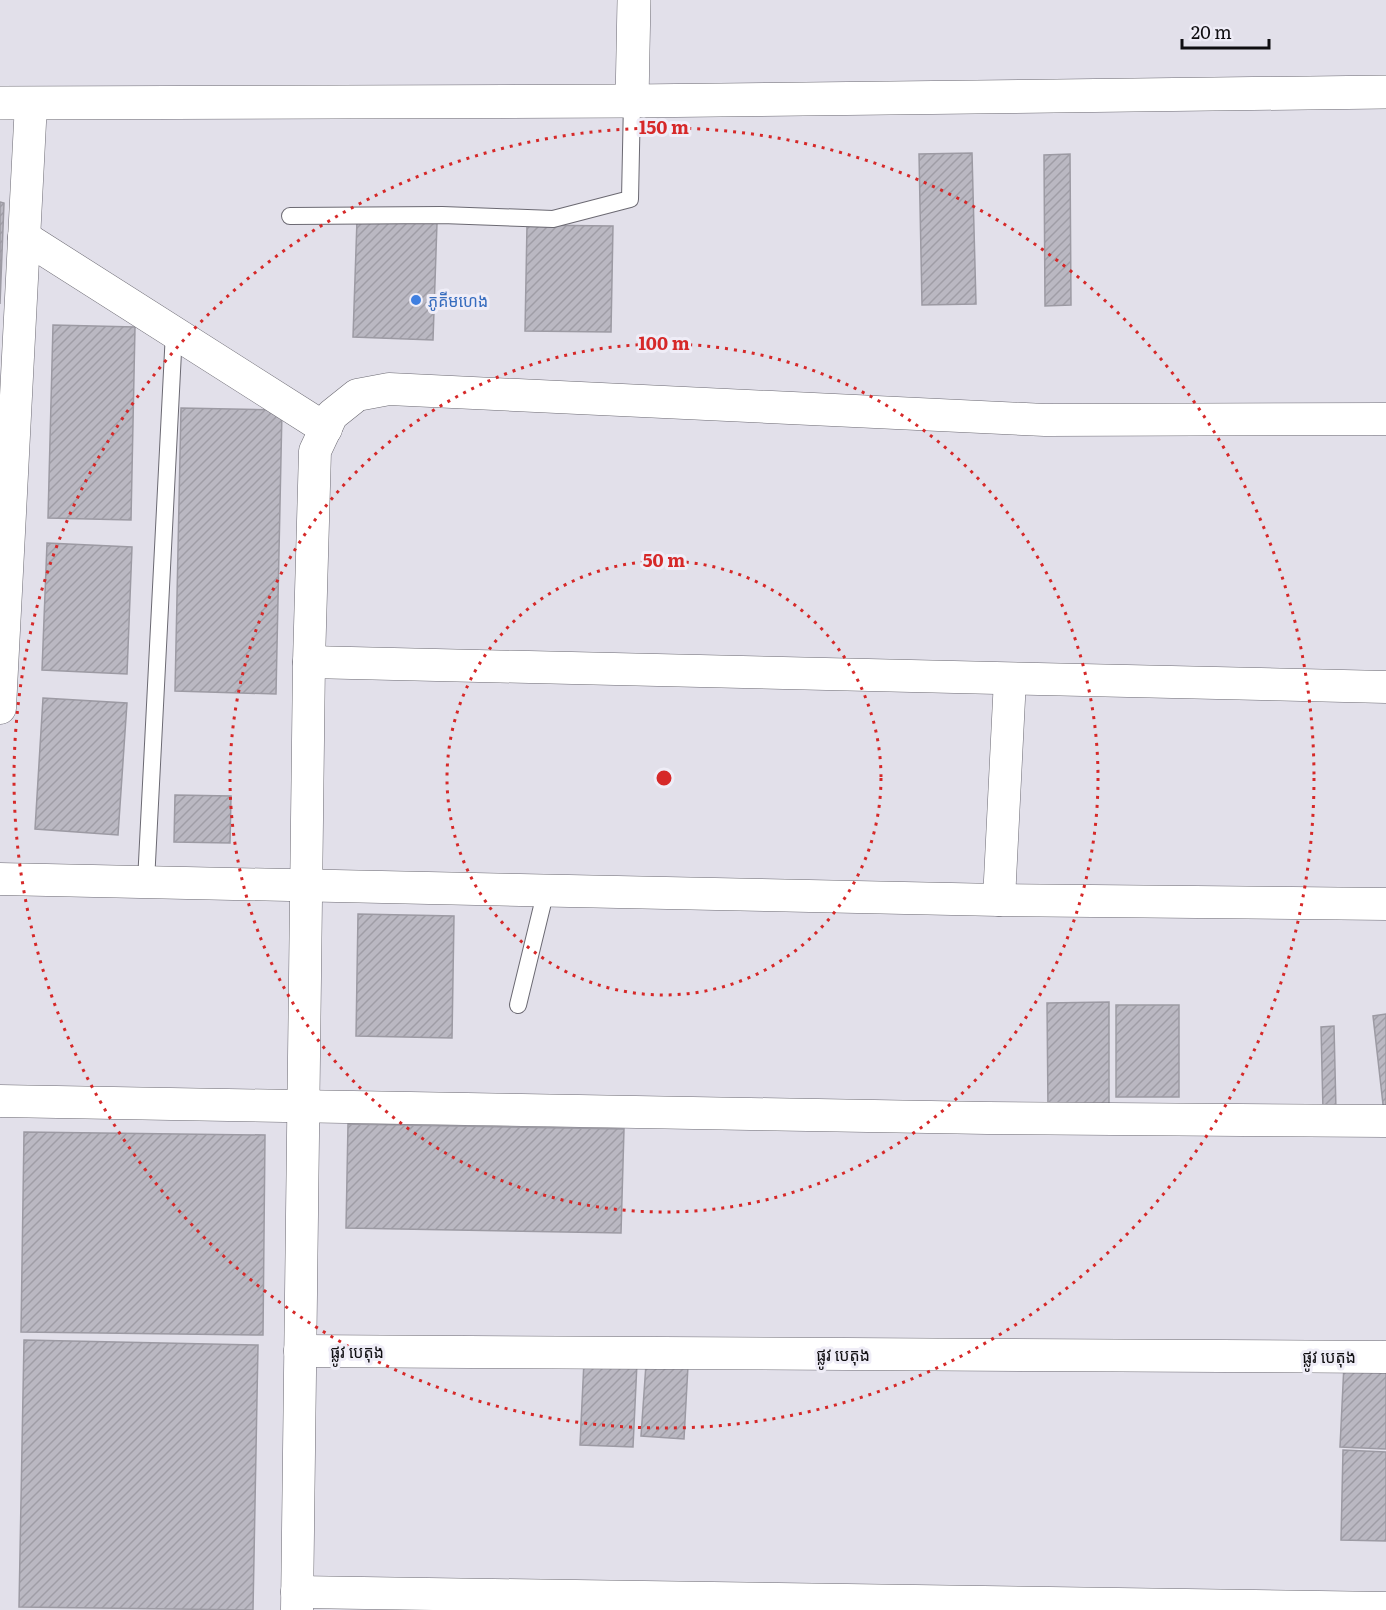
<svg xmlns="http://www.w3.org/2000/svg" width="1386" height="1610" viewBox="0 0 1386 1610" font-family="Literata,'Noto Sans Khmer',serif">
  <style>
    .building { fill: url(#building-hatch); stroke: #9c9aa3; stroke-width: 1.5 }
    .lines { fill: none; stroke-linecap: round; stroke-linejoin: round }
    .service-casing { stroke: #6b6972; stroke-width: 18 }
    .minor-casing { stroke: #6b6972; stroke-width: 33 }
    .tertiary-casing { stroke: #6b6972; stroke-width: 34 }
    .secondary-casing { stroke: #6b6972; stroke-width: 34 }
    .service { stroke: #fff; stroke-width: 16 }
    .minor { stroke: #fff; stroke-width: 32 }
    .tertiary { stroke: #fff; stroke-width: 33 }
    .secondary { stroke: #fff; stroke-width: 33 }
    .ring { fill: none; stroke: #d62828; stroke-width: 3; stroke-dasharray: 3 6 }
    .shop-dot { fill: #3f7fe0; stroke: #efedf7; stroke-width: 2 }
    .labels { text-anchor: middle; dominant-baseline: central; stroke-width: 6; stroke-linejoin: round; paint-order: stroke }
    .shop-label { font-size: 16px; fill: #366cbe; stroke: #efedf7; text-anchor: start }
    .street-label { font-size: 16px; fill: #0f0e11; stroke: #efedf7 }
    .centre { fill: #d62828; stroke: #efedf7; stroke-width: 3 }
    .ring-label { font-size: 18px; text-anchor: middle; font-weight: bold; fill: #d62828; stroke: #efedf7; stroke-width: 6; stroke-linejoin: round; paint-order: stroke }
  </style>
  <defs>
    <pattern id="building-hatch" width="6" height="6" patternUnits="userSpaceOnUse" patternTransform="scale(1.5)"><rect width="6" height="6" fill="#bab8c2"/><path d="M-1 1l2-2M0 6l6-6M5 7l2-2" fill="none" stroke="#9f9da6"/></pattern>
  </defs>
  <rect width="100%" height="100%" fill="#e2e0ea"/>
  <g class="building">
    <polygon points="972,153 976,304 922,305 919,154"/>
    <polygon points="1070,154 1071,305 1045,306 1044,155"/>
    <polygon points="0,202 4,203 0,304"/>
    <polygon points="357,220 437,223 433,340 353,337"/>
    <polygon points="527,225 613,226 611,332 525,331"/>
    <polygon points="53,325 135,327 131,520 48,518"/>
    <polygon points="181,408 282,410 276,694 175,691"/>
    <polygon points="47,543 132,547 127,674 42,670"/>
    <polygon points="43,698 127,703 118,835 35,829"/>
    <polygon points="175,795 231,796 230,843 174,842"/>
    <polygon points="358,914 454,916 452,1038 356,1036"/>
    <polygon points="1109,1002 1109,1110 1048,1110 1047,1003"/>
    <rect x="1116" y="1005" width="63" height="92"/>
    <polygon points="1386,1014 1386,1113 1384,1113 1373,1016"/>
    <polygon points="1334,1026 1336,1111 1323,1111 1321,1027"/>
    <polygon points="348,1124 624,1129 621,1233 346,1228"/>
    <polygon points="24,1132 265,1135 263,1335 21,1332"/>
    <polygon points="24,1340 258,1345 253,1610 19,1607"/>
    <polygon points="584,1361 637,1363 633,1447 580,1445"/>
    <polygon points="646,1364 688,1366 684,1439 641,1436"/>
    <polygon points="1344,1364 1386,1367 1386,1449 1340,1447"/>
    <polygon points="1343,1450 1386,1452 1386,1541 1341,1540"/>
  </g>
  <g class="lines">
    <g class="service-casing">
      <g id="service">
        <polyline points="290,216 442,215 553,219 630,199 632,101"/>
        <polyline points="146,882 174,332"/>
        <polyline points="518,1005 546,890"/>
      </g>
    </g>
    <g class="minor-casing">
      <g id="minor">
        <polyline points="24,237 326,429"/>
        <polyline points="309,662 1386,687"/>
        <polyline points="0,708 31,103"/>
        <polyline points="0,879 999,900 1386,904"/>
        <polyline points="999,900 1010,679"/>
        <polyline points="0,1101 987,1118 1386,1121"/>
        <polyline points="300,1351 1386,1357"/>
        <polyline points="297,1592 1386,1608"/>
        <polyline points="297,1610 309,662 315,451 332,415 357,395 389,389 1045,420 1386,419"/>
      </g>
    </g>
    <g class="tertiary-casing">
      <polyline id="tertiary" points="632,101 634,0"/>
    </g>
    <g class="secondary-casing">
      <polyline id="secondary" points="0,103 632,101 1386,92"/>
    </g>
    <use href="#service" class="service"/>
    <use href="#minor" class="minor"/>
    <use href="#tertiary" class="tertiary"/>
    <use href="#secondary" class="secondary"/>
  </g>
  <g class="ring">
    <circle cx="664" cy="778" r="217"/>
    <circle cx="664" cy="778" r="434"/>
    <circle cx="664" cy="778" r="650"/>
  </g>
  <circle class="shop-dot" cx="416" cy="300" r="6"/>
  <g class="labels">
    <g class="shop-label">
      <text x="428" y="300">ភូគីមហេង</text>
    </g>
    <g class="street-label">
      <text x="357" y="1351">ផ្លូវ បេតុង</text>
      <text x="843" y="1354">ផ្លូវ បេតុង</text>
      <text x="1329" y="1356">ផ្លូវ បេតុង</text>
    </g>
  </g>
  <circle cx="664" cy="778" r="9" class="centre"/>
  <g class="ring-label">
    <text x="664" y="134">150 m</text>
    <text x="664" y="350">100 m</text>
    <text x="664" y="567">50 m</text>
  </g>
  <path d="M1182 39v9h87v-9" fill="none" stroke="#0f0e11" stroke-width="3"/>
  <text x="1191" y="39" font-size="18" fill="#0f0e11" stroke="#efedf7" stroke-width="4.5" paint-order="stroke">20 m</text>
</svg>
